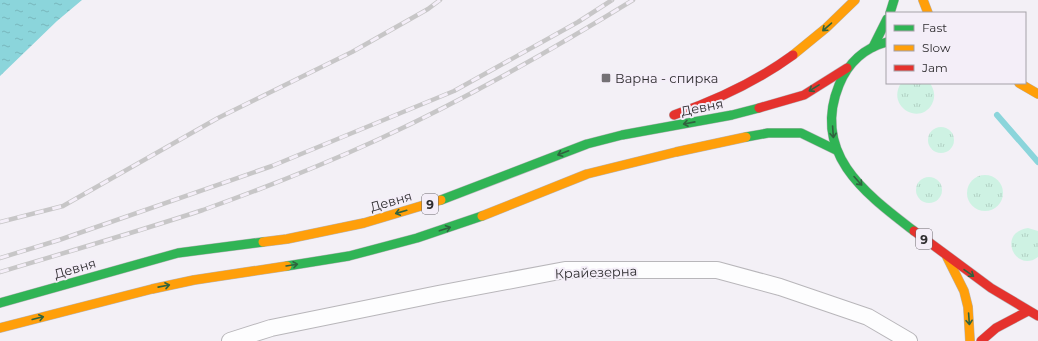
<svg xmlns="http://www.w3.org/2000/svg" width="1038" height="341" viewBox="0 0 1038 341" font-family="Montserrat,sans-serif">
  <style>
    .grass { fill: url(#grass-tufts) }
    .water { fill: url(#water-ripples) }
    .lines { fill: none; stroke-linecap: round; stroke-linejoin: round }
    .stream { stroke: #8bd5db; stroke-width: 6 }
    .street-casing { stroke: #b8b6ba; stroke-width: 18 }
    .fast-casing { stroke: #b8b6ba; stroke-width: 10 }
    .slow-casing { stroke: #b8b6ba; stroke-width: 10 }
    .jam-casing { stroke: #b8b6ba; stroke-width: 10 }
    .street { stroke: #fdfdfe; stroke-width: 16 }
    .fast { stroke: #30b455; stroke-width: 9 }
    .slow { stroke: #ff9f0a; stroke-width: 9 }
    .jam { stroke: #e5322d; stroke-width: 9 }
    .rail-casing { stroke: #c7c6c7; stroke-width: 4.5 }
    .rail { stroke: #f4eef8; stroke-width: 3; stroke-dasharray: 9; stroke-linecap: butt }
    .oneway { stroke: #2f633f }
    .poi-dot { fill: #747175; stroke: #f4eef8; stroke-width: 1.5 }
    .labels { text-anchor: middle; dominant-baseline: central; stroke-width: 4; stroke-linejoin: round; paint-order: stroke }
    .shield { fill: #f4eef8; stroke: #6a676c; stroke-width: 1 }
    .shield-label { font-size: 12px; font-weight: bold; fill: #2f2d30 }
    .poi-label { font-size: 13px; fill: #2f2d30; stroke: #f4eef8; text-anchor: start }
    .street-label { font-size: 13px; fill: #2f2d30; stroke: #f4eef8 }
  </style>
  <defs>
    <pattern id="grass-tufts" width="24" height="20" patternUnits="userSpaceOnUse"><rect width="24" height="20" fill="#cef2e3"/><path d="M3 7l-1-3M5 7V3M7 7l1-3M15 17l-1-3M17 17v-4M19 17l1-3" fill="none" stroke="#b1d0c3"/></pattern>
    <pattern id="water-ripples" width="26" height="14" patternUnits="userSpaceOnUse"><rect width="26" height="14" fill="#8bd5db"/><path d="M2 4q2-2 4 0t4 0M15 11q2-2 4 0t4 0" fill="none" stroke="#78b7bc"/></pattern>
  </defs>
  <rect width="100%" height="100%" fill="#f3f0f6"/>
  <g class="grass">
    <path d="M 901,83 L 930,83 C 934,90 936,96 932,104 C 920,126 886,107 901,83 Z"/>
    <circle cx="941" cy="140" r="13"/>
    <circle cx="985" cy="193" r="18"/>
    <circle cx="929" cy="190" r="13"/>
    <path d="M 1028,228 L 1038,231 L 1038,257 C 1016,274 996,233 1028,228 Z"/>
  </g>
  <polygon class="water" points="0,0 82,0 57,21 0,76"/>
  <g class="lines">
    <polyline class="stream" points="997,115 1038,162"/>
    <g class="street-casing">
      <polyline id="street" points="230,341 271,328 438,294 565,270 717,270 780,287 868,317 909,341"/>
    </g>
    <g class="fast-casing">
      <g id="fast">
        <polyline points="890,13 894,0"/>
        <path d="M 887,42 C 864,48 848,63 839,85 C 811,154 866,194 914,231"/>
        <polyline points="873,47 887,19"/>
        <polyline points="746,137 768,133 801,133 836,150"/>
        <polyline points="441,200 587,144 622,135 732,115 759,108"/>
        <polyline points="287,266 349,256 417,238 482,216"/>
        <polyline points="0,303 178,253 263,242"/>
      </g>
    </g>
    <g class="slow-casing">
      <g id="slow">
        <polyline points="923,0 928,13"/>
        <polyline points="793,55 826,28 855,0"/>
        <polyline points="1019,83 1038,94"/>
        <polyline points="482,216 587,174 676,152 746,137"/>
        <polyline points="263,242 287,239 364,223 441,200"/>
        <polyline points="947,257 964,291 968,307 970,341"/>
        <polyline points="0,328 152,289 194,280 287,266"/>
      </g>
    </g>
    <g class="jam-casing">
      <g id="jam">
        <polyline points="759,108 804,95 847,68"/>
        <path d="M 674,115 C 717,100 756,82 793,55"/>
        <polyline points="914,231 991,288 1038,316"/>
        <polyline points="981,341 996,328 1028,311"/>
      </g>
    </g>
    <use href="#street" class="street"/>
    <use href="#fast" class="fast"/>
    <use href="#slow" class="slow"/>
    <use href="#jam" class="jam"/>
    <g class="rail-casing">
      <g id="rail">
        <polyline points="0,222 63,206 218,118 352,52 428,9 440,0"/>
        <polyline points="0,258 59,240 272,166 454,91 578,22 612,0"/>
        <path d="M 0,272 C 68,252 136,232 203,210 C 262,189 320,166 377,140 C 466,99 550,51 633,0"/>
      </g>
    </g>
    <use href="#rail" class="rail"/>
  </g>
  <defs><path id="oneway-shaft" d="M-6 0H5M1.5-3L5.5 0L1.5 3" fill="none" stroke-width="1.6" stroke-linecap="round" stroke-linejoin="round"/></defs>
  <g class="oneway">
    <use href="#oneway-shaft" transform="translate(827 27) rotate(139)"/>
    <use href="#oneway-shaft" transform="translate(814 88) rotate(149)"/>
    <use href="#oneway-shaft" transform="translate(689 123) rotate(169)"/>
    <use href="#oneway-shaft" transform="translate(833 132) rotate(86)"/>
    <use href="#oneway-shaft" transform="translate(563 153) rotate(159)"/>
    <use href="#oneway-shaft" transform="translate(858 181) rotate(48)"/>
    <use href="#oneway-shaft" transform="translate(401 212) rotate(164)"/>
    <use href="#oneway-shaft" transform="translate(445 229) rotate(-18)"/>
    <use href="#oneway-shaft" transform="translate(292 265) rotate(-9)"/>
    <use href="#oneway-shaft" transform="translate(969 273) rotate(35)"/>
    <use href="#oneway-shaft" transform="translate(164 286) rotate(-11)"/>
    <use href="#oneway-shaft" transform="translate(38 318) rotate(-14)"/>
    <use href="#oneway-shaft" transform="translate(969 319) rotate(86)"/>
  </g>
  <rect class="poi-dot" x="601" y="73" width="10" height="10" rx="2"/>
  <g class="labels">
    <g class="shield">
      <rect x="422" y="194" width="16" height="20" rx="3"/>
      <rect x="916" y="229" width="16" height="20" rx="3"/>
    </g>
    <g class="shield-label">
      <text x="430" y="204">9</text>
      <text x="924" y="239">9</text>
    </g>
    <g class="poi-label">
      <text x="615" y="78">Варна - спирка</text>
    </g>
    <g class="street-label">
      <text transform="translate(702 107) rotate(-11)">Девня</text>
      <text transform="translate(391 201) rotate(-16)">Девня</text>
      <text transform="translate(75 268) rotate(-16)">Девня</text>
      <text transform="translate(596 272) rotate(-2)">Кpaйeзepнa</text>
    </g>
  </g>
  <rect x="886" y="12" width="140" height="72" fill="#f4eef8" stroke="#a5a1a8"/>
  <rect x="894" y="25" width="20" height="6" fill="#30b455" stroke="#a5a1a8"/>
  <text x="922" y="32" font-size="12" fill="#2f2d30">Fast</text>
  <rect x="894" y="45" width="20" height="6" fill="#ff9f0a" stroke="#a5a1a8"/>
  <text x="922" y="52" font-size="12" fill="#2f2d30">Slow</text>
  <rect x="894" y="65" width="20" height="6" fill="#e5322d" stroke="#a5a1a8"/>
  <text x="922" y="72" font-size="12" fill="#2f2d30">Jam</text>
</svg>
